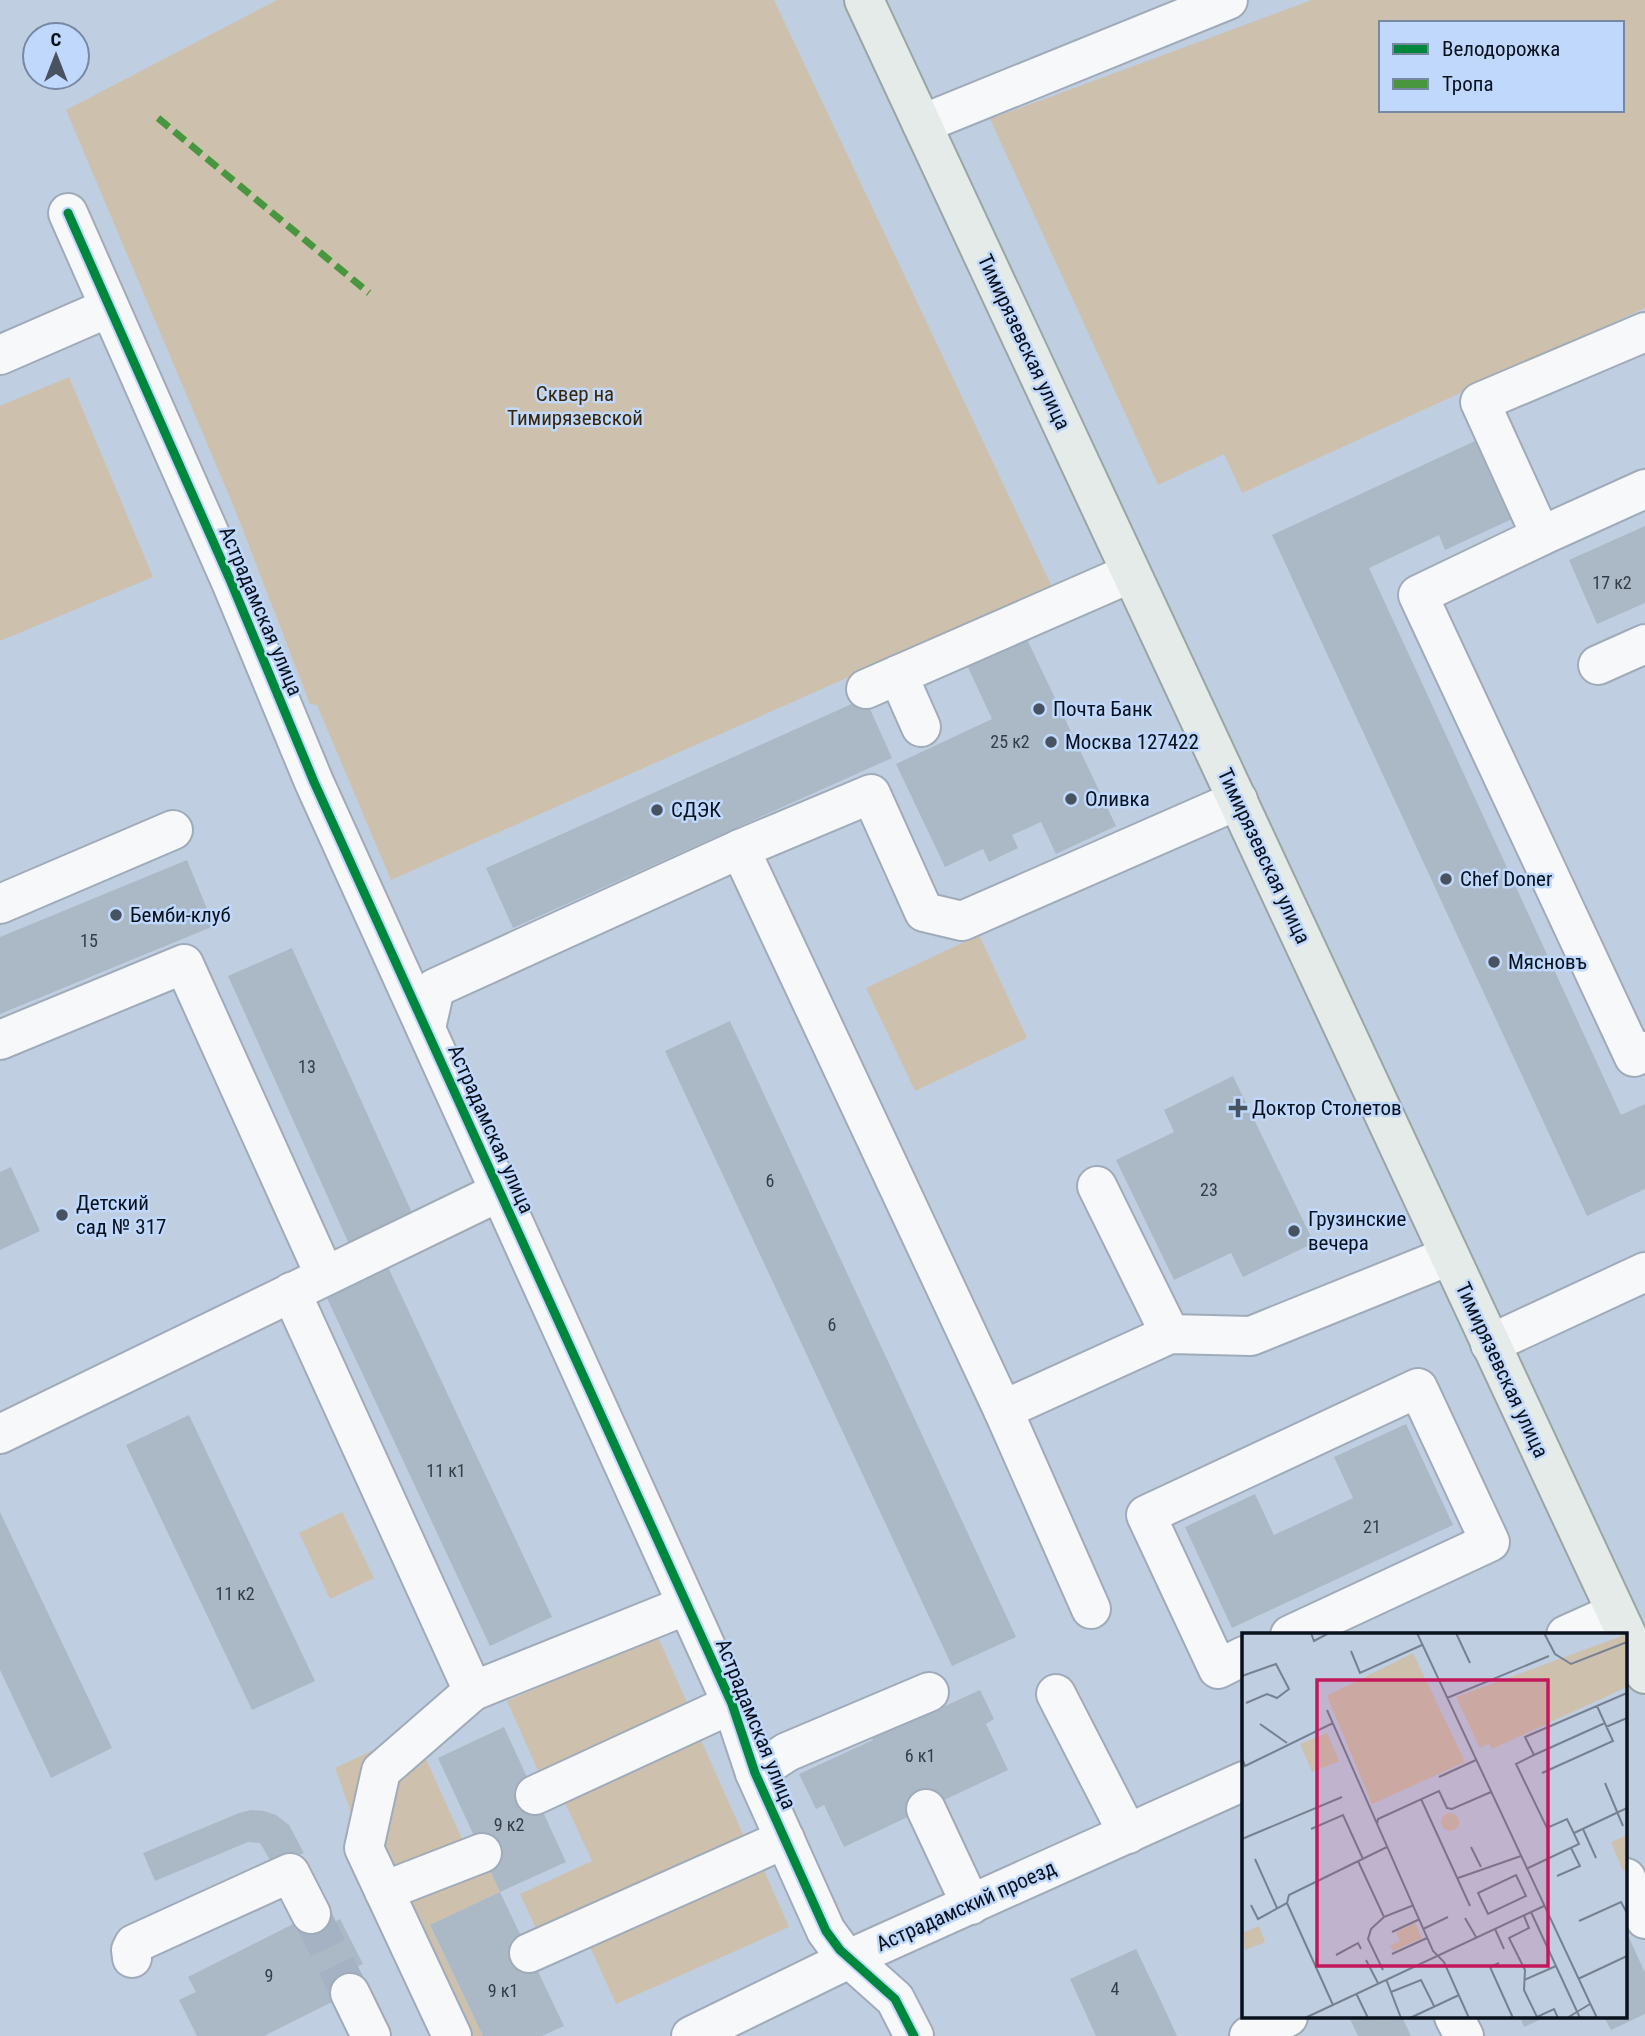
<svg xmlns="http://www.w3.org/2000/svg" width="1645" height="2036" viewBox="0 0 1645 2036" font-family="'Roboto Condensed',sans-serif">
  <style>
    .green { fill: #cdc1ae; fill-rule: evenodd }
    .building { fill: #abb9c6 }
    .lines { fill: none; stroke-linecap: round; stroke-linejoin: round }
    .minor-tunnel { stroke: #a4b2c3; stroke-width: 38; stroke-dasharray: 38 19; stroke-linecap: butt }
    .minor-casing { stroke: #a0abba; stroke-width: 42 }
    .major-casing { stroke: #98a6a5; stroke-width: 42 }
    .minor { stroke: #f6f8fa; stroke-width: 38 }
    .major { stroke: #e5ebe9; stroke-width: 38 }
    .quiet { stroke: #48973e; stroke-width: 7; stroke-dasharray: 14 7; stroke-linecap: butt }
    .cycleway-casing { stroke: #c0d8fb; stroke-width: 13 }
    .cycleway { stroke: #00873e; stroke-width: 9 }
    .poi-dot { fill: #485361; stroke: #c0d8fb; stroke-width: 2.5 }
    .labels { text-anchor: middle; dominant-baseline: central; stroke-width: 5; stroke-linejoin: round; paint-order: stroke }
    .number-label { font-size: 18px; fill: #323d48 }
    .street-label { font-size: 21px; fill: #08111c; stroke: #c0d8fb }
    .park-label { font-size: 21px; fill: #392606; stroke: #c0d8fb }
    .poi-label { font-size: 21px; fill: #08111c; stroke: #c0d8fb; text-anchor: start }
    .inset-road { fill: none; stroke: #768292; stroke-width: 2 }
    .view { fill: #c2185b; fill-opacity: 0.15; stroke: #c2185b; stroke-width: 3.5 }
    .inset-edge { fill: none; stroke: #08111c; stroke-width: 3.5 }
  </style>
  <rect width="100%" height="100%" fill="#c0cee1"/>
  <g class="green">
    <polygon points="277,0 774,0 1052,587 391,880 317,705 310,704 236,512 66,110"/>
    <path d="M 1312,0 L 1645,0 L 1645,308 L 1242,493 L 1224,454 L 1158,485 L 990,119 ZM 1381,23 L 1622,23 L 1622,110 L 1381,110 Z"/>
    <polygon points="69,377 153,577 0,641 0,406"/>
    <polygon points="979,935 1027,1038 915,1091 866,988"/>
    <polygon points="342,1512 374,1578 330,1599 299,1533"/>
    <polygon points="657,1635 689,1707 539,1773 507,1701"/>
    <polygon points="418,1729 360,1837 335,1768"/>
    <polygon points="696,1729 746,1841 538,1933 520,1894 592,1861 560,1792"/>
    <polygon points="425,1757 468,1852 387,1884 370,1847 388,1770"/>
    <polygon points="483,1856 500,1892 430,1926 483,2036 458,2036 391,1894"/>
    <polygon points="759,1859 789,1927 616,2004 585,1936"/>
  </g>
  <g class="building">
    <polygon points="1475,441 1512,519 1445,550 1439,535 1369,568 1621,1115 1645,1104 1645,1189 1587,1216 1272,535"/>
    <polygon points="1645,526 1645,603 1597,624 1569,560"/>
    <polygon points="1024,633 1116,826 1056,854 1041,822 1012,835 1018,848 989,862 983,849 945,867 896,764 992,719 965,661"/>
    <polygon points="865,698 892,758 513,928 486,868"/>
    <polygon points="187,860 214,926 0,1014 0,937"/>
    <polygon points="292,948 413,1215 349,1244 228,976"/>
    <polygon points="730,1021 1016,1637 952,1666 665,1051"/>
    <polygon points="1233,1076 1314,1243 1243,1277 1231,1253 1174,1280 1116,1160 1174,1132 1164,1110"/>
    <polygon points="11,1167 40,1231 0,1250 0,1172"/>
    <polygon points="388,1267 552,1617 490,1646 326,1296"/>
    <polygon points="189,1415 315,1681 252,1710 126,1445"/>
    <polygon points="1406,1424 1453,1525 1232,1628 1185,1527 1255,1494 1274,1535 1353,1498 1334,1457"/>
    <polygon points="0,1512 112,1748 51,1778 0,1670"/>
    <polygon points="980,1690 994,1719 986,1724 1008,1770 844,1847 824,1805 816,1809 799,1774 873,1740 869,1732 904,1715 908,1723"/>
    <polygon points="504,1727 566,1862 500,1892 438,1758"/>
    <polygon points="251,1810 264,1811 276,1815 289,1825 304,1853 273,1865 260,1843 248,1842 155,1881 143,1853 239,1813"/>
    <polygon points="500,1892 564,2026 542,2036 483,2036 430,1925"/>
    <polygon points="315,1913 322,1928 340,1919 363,1964 345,1972 354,1991 264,2036 197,2036 179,2000 196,1992 188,1977"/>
    <polygon points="1626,1931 1645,1973 1645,2014 1611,2030 1604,2017 1626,2017"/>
    <polygon points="1136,1949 1159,1997 1177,2036 1096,2036 1070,1979"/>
    <polygon points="1349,2017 1402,2017 1411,2036 1358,2036"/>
    <polygon points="1520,2017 1546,2017 1524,2027"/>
  </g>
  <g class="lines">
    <polyline class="minor-tunnel" points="311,1914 350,1993"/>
    <g class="minor-casing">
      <g id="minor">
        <polyline points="922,124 1228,0"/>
        <polyline points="68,213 231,582 314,782 732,1704 755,1773 826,1931 840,1950 895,1999 914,2036"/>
        <polyline points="1645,332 1480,402 1541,536 1418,595 1634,1057 1645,1051"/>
        <polyline points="0,355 108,308"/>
        <polyline points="1541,536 1645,489"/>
        <polyline points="1598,665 1645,644"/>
        <polyline points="898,675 921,727"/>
        <polyline points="866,689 1131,573"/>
        <polyline points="740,849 1003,1410 1091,1609"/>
        <polyline points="0,904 173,830"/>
        <polyline points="426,1028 435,988 740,849 871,794 924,912 962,921 1238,800"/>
        <polyline points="0,1040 184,964 325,1276"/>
        <polyline points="1097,1186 1170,1334"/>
        <polyline points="291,1292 473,1691 687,1605"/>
        <polyline points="1490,1344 1645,1272"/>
        <polyline points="1003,1410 1170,1334 1251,1336 1449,1256"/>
        <polyline points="0,1434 499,1192"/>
        <polyline points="1566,1635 1615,1613"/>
        <polyline points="1244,1656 1218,1669 1146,1515 1418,1388 1490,1542 1290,1635"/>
        <polyline points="1056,1694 1128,1834"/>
        <polyline points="755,1773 787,1752 929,1692"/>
        <polyline points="535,1795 732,1704"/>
        <polyline points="926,1809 971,1905"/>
        <polyline points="1626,1878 1645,1919"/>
        <polyline points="384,1891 482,1853"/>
        <polyline points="529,1953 785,1839"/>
        <polyline points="132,1958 131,1950 134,1944 290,1873 311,1914"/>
        <polyline points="350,1993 371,2036"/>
        <polyline points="1454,2017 1464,2036"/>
        <polyline points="452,2036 364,1848 381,1771 473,1691"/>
        <polyline points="691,2036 851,1958 1244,1781"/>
        <polyline points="1249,2036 1288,2017"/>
      </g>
    </g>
    <g class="major-casing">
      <polyline id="major" points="864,0 1645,1674"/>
    </g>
    <use href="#minor" class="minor"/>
    <use href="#major" class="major"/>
    <polyline class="quiet" points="158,118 369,293"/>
    <g class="cycleway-casing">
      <polyline id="cycleway" points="68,213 231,582 314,782 732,1704 755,1773 826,1931 840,1950 895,1999 914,2036"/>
    </g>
    <use href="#cycleway" class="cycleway"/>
  </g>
  <g class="poi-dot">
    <circle cx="1039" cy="709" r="7"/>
    <circle cx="1051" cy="742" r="7"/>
    <circle cx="1071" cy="799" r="7"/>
    <circle cx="657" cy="810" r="7"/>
    <circle cx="1446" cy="879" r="7"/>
    <circle cx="116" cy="915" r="7"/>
    <circle cx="1494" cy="962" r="7"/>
    <path d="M1234.5 1097.5h7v7h7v7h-7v7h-7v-7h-7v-7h7z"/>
    <circle cx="62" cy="1215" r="7"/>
    <circle cx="1294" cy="1231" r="7"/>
  </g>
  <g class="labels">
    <g class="number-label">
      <text x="1612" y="582">17 к2</text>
      <text x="1010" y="741">25 к2</text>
      <text x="89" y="940">15</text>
      <text x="307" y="1066">13</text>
      <text x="770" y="1180">6</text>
      <text x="1209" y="1189">23</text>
      <text x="832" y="1324">6</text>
      <text x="446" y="1470">11 к1</text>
      <text x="1372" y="1526">21</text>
      <text x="235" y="1593">11 к2</text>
      <text x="920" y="1755">6 к1</text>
      <text x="509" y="1824">9 к2</text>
      <text x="269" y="1975">9</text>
      <text x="1115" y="1988">4</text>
      <text x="503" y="1990">9 к1</text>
    </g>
    <g class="street-label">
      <text transform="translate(1024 342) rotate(65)">Тимирязевская улица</text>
      <text transform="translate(261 611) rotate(67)">Астрадамская улица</text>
      <text transform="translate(1264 856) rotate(65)">Тимирязевская улица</text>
      <text transform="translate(491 1129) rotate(66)">Астрадамская улица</text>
      <text transform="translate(1502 1370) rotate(65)">Тимирязевская улица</text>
      <text transform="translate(756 1724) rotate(68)">Астрадамская улица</text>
      <text transform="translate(966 1906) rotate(-24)">Астрадамский проезд</text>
    </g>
    <g class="park-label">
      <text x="575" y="394">Сквер на<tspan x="575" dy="24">Тимирязевской</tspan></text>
    </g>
    <g class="poi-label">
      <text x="1053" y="709">Почта Банк</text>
      <text x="1065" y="742">Москва 127422</text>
      <text x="1085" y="799">Оливка</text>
      <text x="671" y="810">СДЭК</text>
      <text x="1460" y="879">Chef Doner</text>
      <text x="130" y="915">Бемби-клуб</text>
      <text x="1508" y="962">Мясновъ</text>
      <text x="1252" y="1108">Доктор Столетов</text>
      <text x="76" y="1203">Детский<tspan x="76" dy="24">сад № 317</tspan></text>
      <text x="1308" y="1219">Грузинские<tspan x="1308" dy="24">вечера</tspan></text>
    </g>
  </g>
  <g transform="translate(1242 1633)">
    <rect width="385" height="385" fill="#c0cee1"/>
    <path d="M 385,1 L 385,54 L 250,116 L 247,111 L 238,115 L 214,64 ZM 171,20 L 223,129 L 130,171 L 85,63 ZM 85,100 L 97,128 L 70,139 L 58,111 ZM199 189a9 9 0 1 1 18 0a9 9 0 1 1-18 0ZM 383,203 L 385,236 L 381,238 L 369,209 ZM 173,290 L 180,305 L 151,318 L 148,313 L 158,308 L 154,299 ZM 17,293 L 23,309 L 3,317 L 0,300 Z" fill="#cdc1ae"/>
    <path class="inset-road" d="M 69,0 L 72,8 L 87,0M 175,0 L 355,385M 214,0 L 228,30M 302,0 L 313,21 L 329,31 L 385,9M 109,18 L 118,40 L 180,12M 0,43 L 34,31 L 47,56 L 35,65 L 25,61 L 4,70M 205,65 L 307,23M 85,77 L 191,318 L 202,329 L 227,385M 18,91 L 45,110M 364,94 L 385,85M 292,122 L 363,90M 0,125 L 3,133 L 91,90M 300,140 L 371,108 L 355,73M 197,144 L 234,127M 363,150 L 381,193M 179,166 L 228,273M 135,191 L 136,186 L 197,158 L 205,175 L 210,176 L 249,159M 69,196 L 101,182 L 121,226M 341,196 L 354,225M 332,200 L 385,175M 0,206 L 100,164M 229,214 L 239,234M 13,226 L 35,275M 116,228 L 142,284 L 172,272M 284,236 L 337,211 L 325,186 L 305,195 L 274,131 L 292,122 L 283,104 L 385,60M 274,242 L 284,263 L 246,281 L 236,260 ZM 315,243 L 338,233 L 329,215M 216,245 L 279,223M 45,270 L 91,372M 9,272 L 16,286 L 45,270 L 47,262 L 145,214M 289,279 L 338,385M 282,283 L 287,295 L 267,305 L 283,337 L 282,357 L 295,384 L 312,376 L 316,385M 223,285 L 234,304M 337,288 L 379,269 L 385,280M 181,296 L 206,284M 253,296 L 262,316M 150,299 L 178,286M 150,321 L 185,305M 94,322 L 116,310 L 119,316M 124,327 L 136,350M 257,330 L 248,334 L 271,385M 141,337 L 126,306 L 129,296 L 142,284M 144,346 L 159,385M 336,346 L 385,323M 282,347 L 314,333M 149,359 L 179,347 L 192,373M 114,360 L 126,385M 63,385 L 302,273M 168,385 L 217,362M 325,385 L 348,371"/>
    <path class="view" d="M 75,47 L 306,47 L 306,333 L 75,333 Z"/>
    <rect width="385" height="385" class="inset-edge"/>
  </g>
  <rect x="1379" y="21" width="245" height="91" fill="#c0d8fb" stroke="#7688a2" stroke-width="2"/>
  <rect x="1393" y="44" width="35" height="10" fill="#00873e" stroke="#7688a2" stroke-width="2"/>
  <text x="1442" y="56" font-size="21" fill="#08111c">Велодорожка</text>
  <rect x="1393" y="79" width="35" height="10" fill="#48973e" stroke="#7688a2" stroke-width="2"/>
  <text x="1442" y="91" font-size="21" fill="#08111c">Тропа</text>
  <g transform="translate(56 56)"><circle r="33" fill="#c0d8fb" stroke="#7688a2" stroke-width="2"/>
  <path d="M0-5L12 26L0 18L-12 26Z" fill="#485361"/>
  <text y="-10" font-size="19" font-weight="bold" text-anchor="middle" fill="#08111c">С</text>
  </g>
</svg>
